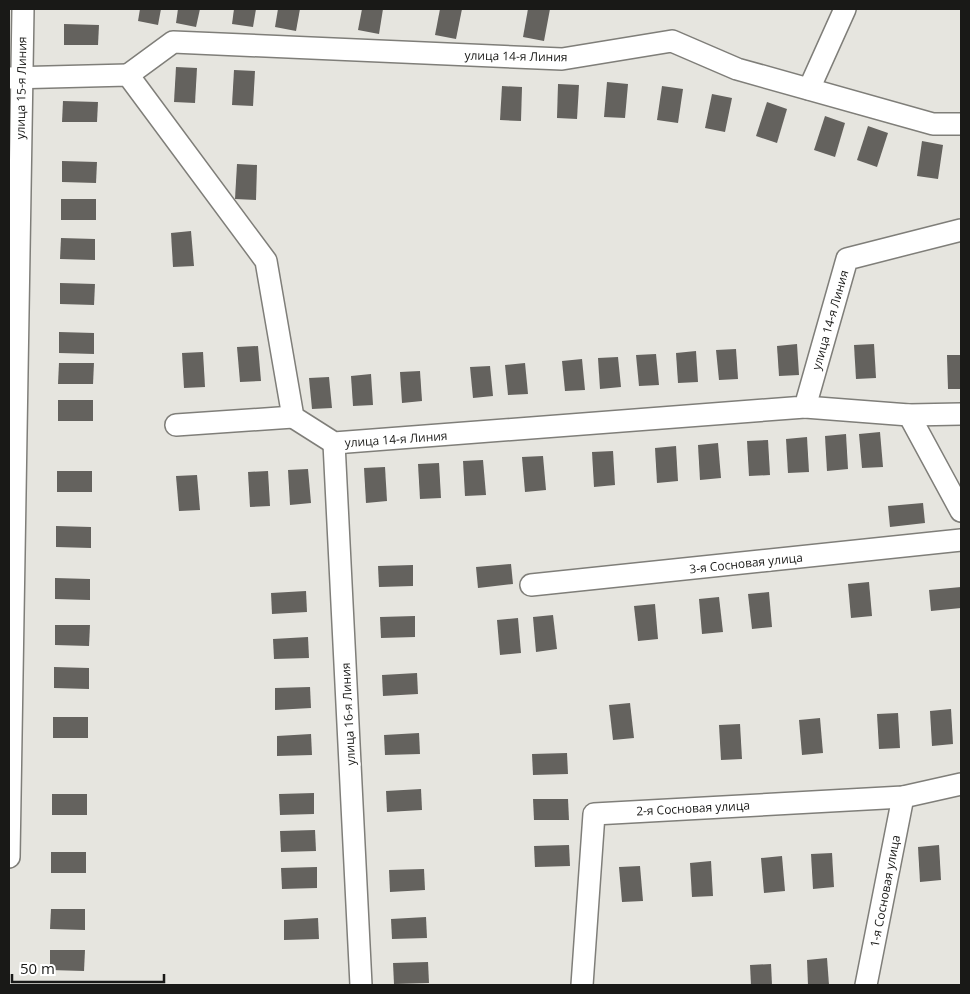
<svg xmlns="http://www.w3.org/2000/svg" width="970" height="994" viewBox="0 0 970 994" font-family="'Open Sans',sans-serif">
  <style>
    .building { fill: #64625e }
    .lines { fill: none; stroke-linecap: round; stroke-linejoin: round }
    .minor-casing { stroke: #7f7e79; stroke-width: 24 }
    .minor { stroke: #fff; stroke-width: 21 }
    .labels { text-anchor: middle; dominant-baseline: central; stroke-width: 5; stroke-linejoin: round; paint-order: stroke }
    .street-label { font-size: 12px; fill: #191917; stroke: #fff }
  </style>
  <rect width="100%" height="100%" fill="#e6e5df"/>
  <g class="building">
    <polygon points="140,9 161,9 158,25 138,21"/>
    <polygon points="178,9 200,9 196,27 176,23"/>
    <polygon points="234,9 256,9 253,27 232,24"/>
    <polygon points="278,9 300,9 296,31 275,27"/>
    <polygon points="362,9 383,9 379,34 358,30"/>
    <polygon points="440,9 462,9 456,39 435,35"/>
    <polygon points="528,9 550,9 544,41 523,37"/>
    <polygon points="64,24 99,25 98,45 64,45"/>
    <polygon points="176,67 197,68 195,103 174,102"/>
    <polygon points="234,70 255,71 253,106 232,105"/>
    <polygon points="607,82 628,84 625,118 604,117"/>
    <polygon points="558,84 579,85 577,119 557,118"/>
    <polygon points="502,86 522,87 521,121 500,120"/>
    <polygon points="662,86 683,89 678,123 657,120"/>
    <polygon points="712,94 732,98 725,132 705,128"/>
    <polygon points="63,101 98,102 97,122 62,122"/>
    <polygon points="767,102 787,109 777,143 756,136"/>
    <polygon points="825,116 845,123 835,157 814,150"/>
    <polygon points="868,126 888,133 877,167 857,160"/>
    <polygon points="922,141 943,145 938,179 917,176"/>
    <polygon points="62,161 97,162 96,183 62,182"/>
    <polygon points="237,164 257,165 256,200 235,199"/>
    <rect x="61" y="199" width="35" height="21"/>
    <polygon points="191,231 194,266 173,267 171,233"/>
    <polygon points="61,238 95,239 95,260 60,259"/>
    <polygon points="60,283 95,284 94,305 60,304"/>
    <polygon points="59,332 94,333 94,354 59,353"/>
    <polygon points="797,344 799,375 779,376 777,346"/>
    <polygon points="874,344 876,378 856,379 854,345"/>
    <polygon points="258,346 261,381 240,382 237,347"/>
    <polygon points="736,349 738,379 719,380 716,350"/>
    <polygon points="696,351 698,382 678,383 676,353"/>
    <polygon points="203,352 205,387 184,388 182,353"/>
    <polygon points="656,354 659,385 639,386 636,355"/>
    <polygon points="947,355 961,355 961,389 948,389"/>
    <polygon points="618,357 621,387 600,389 598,358"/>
    <polygon points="582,359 585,390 565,391 562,361"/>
    <polygon points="59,363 94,363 93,384 58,384"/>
    <polygon points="525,363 528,394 508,395 505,365"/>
    <polygon points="490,366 493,396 473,398 470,367"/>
    <polygon points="420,371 422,401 402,403 400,372"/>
    <polygon points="371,374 373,405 353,406 351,376"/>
    <polygon points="329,377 332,408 312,409 309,378"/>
    <rect x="58" y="400" width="35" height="21"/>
    <polygon points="880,432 883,467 862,468 859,434"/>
    <polygon points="846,434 848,469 827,471 825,436"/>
    <polygon points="807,437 809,472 788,473 786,439"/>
    <polygon points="768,440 770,475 749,476 747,441"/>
    <polygon points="718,443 721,478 700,480 698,445"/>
    <polygon points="676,446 678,481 657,483 655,448"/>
    <polygon points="613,451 615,485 594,487 592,452"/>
    <polygon points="543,456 546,490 525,492 522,457"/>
    <polygon points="483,460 486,495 465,496 463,461"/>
    <polygon points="439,463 441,498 420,499 418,464"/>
    <polygon points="385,467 387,501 366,503 364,468"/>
    <polygon points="308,469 311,503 290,505 288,470"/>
    <rect x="57" y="471" width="35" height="21"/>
    <polygon points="268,471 270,506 250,507 248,472"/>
    <polygon points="197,475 200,510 179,511 176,476"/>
    <polygon points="923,503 925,523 890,527 888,506"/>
    <polygon points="56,526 91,527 91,548 56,547"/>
    <polygon points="511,564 513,584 478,588 476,567"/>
    <polygon points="413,565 413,586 379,587 378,566"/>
    <polygon points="55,578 90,579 90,600 55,599"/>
    <polygon points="869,582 872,616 851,618 848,584"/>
    <polygon points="961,587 961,608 931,611 929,590"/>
    <polygon points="306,591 307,612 272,614 271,593"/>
    <polygon points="769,592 772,627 752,629 748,594"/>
    <polygon points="719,597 723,632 702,634 699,599"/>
    <polygon points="655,604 658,639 638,641 634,606"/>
    <polygon points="553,615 557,649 536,652 533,617"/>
    <polygon points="415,616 415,637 381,638 380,617"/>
    <polygon points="518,618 521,653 500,655 497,620"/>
    <polygon points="55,625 90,625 89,646 55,645"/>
    <polygon points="308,637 309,658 274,659 273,639"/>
    <polygon points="54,667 89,668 89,689 54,688"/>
    <polygon points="417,673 418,694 383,696 382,675"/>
    <polygon points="310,687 311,708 275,710 275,688"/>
    <polygon points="630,703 634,738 613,740 609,705"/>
    <polygon points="951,709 953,744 932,746 930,711"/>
    <polygon points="898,713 900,748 879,749 877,714"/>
    <rect x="53" y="717" width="35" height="21"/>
    <polygon points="820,718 823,753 802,755 799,720"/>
    <polygon points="740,724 742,759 721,760 719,725"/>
    <polygon points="419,733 420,754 385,755 384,735"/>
    <polygon points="311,734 312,755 277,756 277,736"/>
    <polygon points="567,753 568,774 533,775 532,754"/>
    <polygon points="421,789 422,810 387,812 386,791"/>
    <polygon points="314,793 314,814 280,815 279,794"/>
    <rect x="52" y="794" width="35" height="21"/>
    <polygon points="533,799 568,799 569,820 534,820"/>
    <polygon points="315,830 316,851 281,852 280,831"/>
    <polygon points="569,845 570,866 535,867 534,846"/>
    <polygon points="939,845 941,880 920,882 918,847"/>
    <rect x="51" y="852" width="35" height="21"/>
    <polygon points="832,853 834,887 813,889 811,854"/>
    <polygon points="782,856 785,891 764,893 761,858"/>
    <polygon points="711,861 713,896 692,897 690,863"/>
    <polygon points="640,866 643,901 622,902 619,867"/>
    <polygon points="317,867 317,888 282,889 281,868"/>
    <polygon points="424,869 425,890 390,892 389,870"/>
    <polygon points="51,909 85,909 85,930 50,929"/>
    <polygon points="426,917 427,938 392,939 391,919"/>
    <polygon points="318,918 319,939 284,940 284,920"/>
    <polygon points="50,950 85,950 84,971 50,970"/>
    <polygon points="827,958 829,985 808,985 807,960"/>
    <polygon points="428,962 429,983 394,984 393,963"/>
    <polygon points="771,964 772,985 751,985 750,965"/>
  </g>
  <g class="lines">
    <g class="minor-casing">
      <g id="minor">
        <polyline points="128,75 173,42 562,59 672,41 737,69 933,124 961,124"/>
        <polyline points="9,78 128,75 266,261 293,417 334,443 805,407 847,259 961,230"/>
        <polyline points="809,89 845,9"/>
        <polyline points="805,407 909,415 961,414"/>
        <polyline points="909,415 961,511"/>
        <polyline points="176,425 293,417"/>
        <polyline points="334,443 361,985"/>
        <polyline points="531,585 961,540"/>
        <polyline points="9,857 23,9"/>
        <polyline points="582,985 594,814 903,797 961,784"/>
        <polyline points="866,985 903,797"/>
      </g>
    </g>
    <use href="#minor" class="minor"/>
  </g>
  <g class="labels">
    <g class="street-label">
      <text transform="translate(516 56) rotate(1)">улица 14-я Линия</text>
      <text transform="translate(21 88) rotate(-89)">улица 15-я Линия</text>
      <text transform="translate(830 320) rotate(-74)">улица 14-я Линия</text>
      <text transform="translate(396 439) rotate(-4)">улица 14-я Линия</text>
      <text transform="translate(746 563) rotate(-6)">3-я Сосновая улица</text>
      <text transform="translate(348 714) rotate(-93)">улица 16-я Линия</text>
      <text transform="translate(693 808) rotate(-3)">2-я Сосновая улица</text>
      <text transform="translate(885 891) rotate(-79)">1-я Сосновая улица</text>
    </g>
  </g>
  <rect width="970" height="994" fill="none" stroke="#191917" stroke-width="20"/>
  <path d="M12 974v8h152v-8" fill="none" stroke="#191917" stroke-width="2.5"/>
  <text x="20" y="974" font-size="15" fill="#191917" stroke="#ffffff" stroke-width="4" paint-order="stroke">50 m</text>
</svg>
